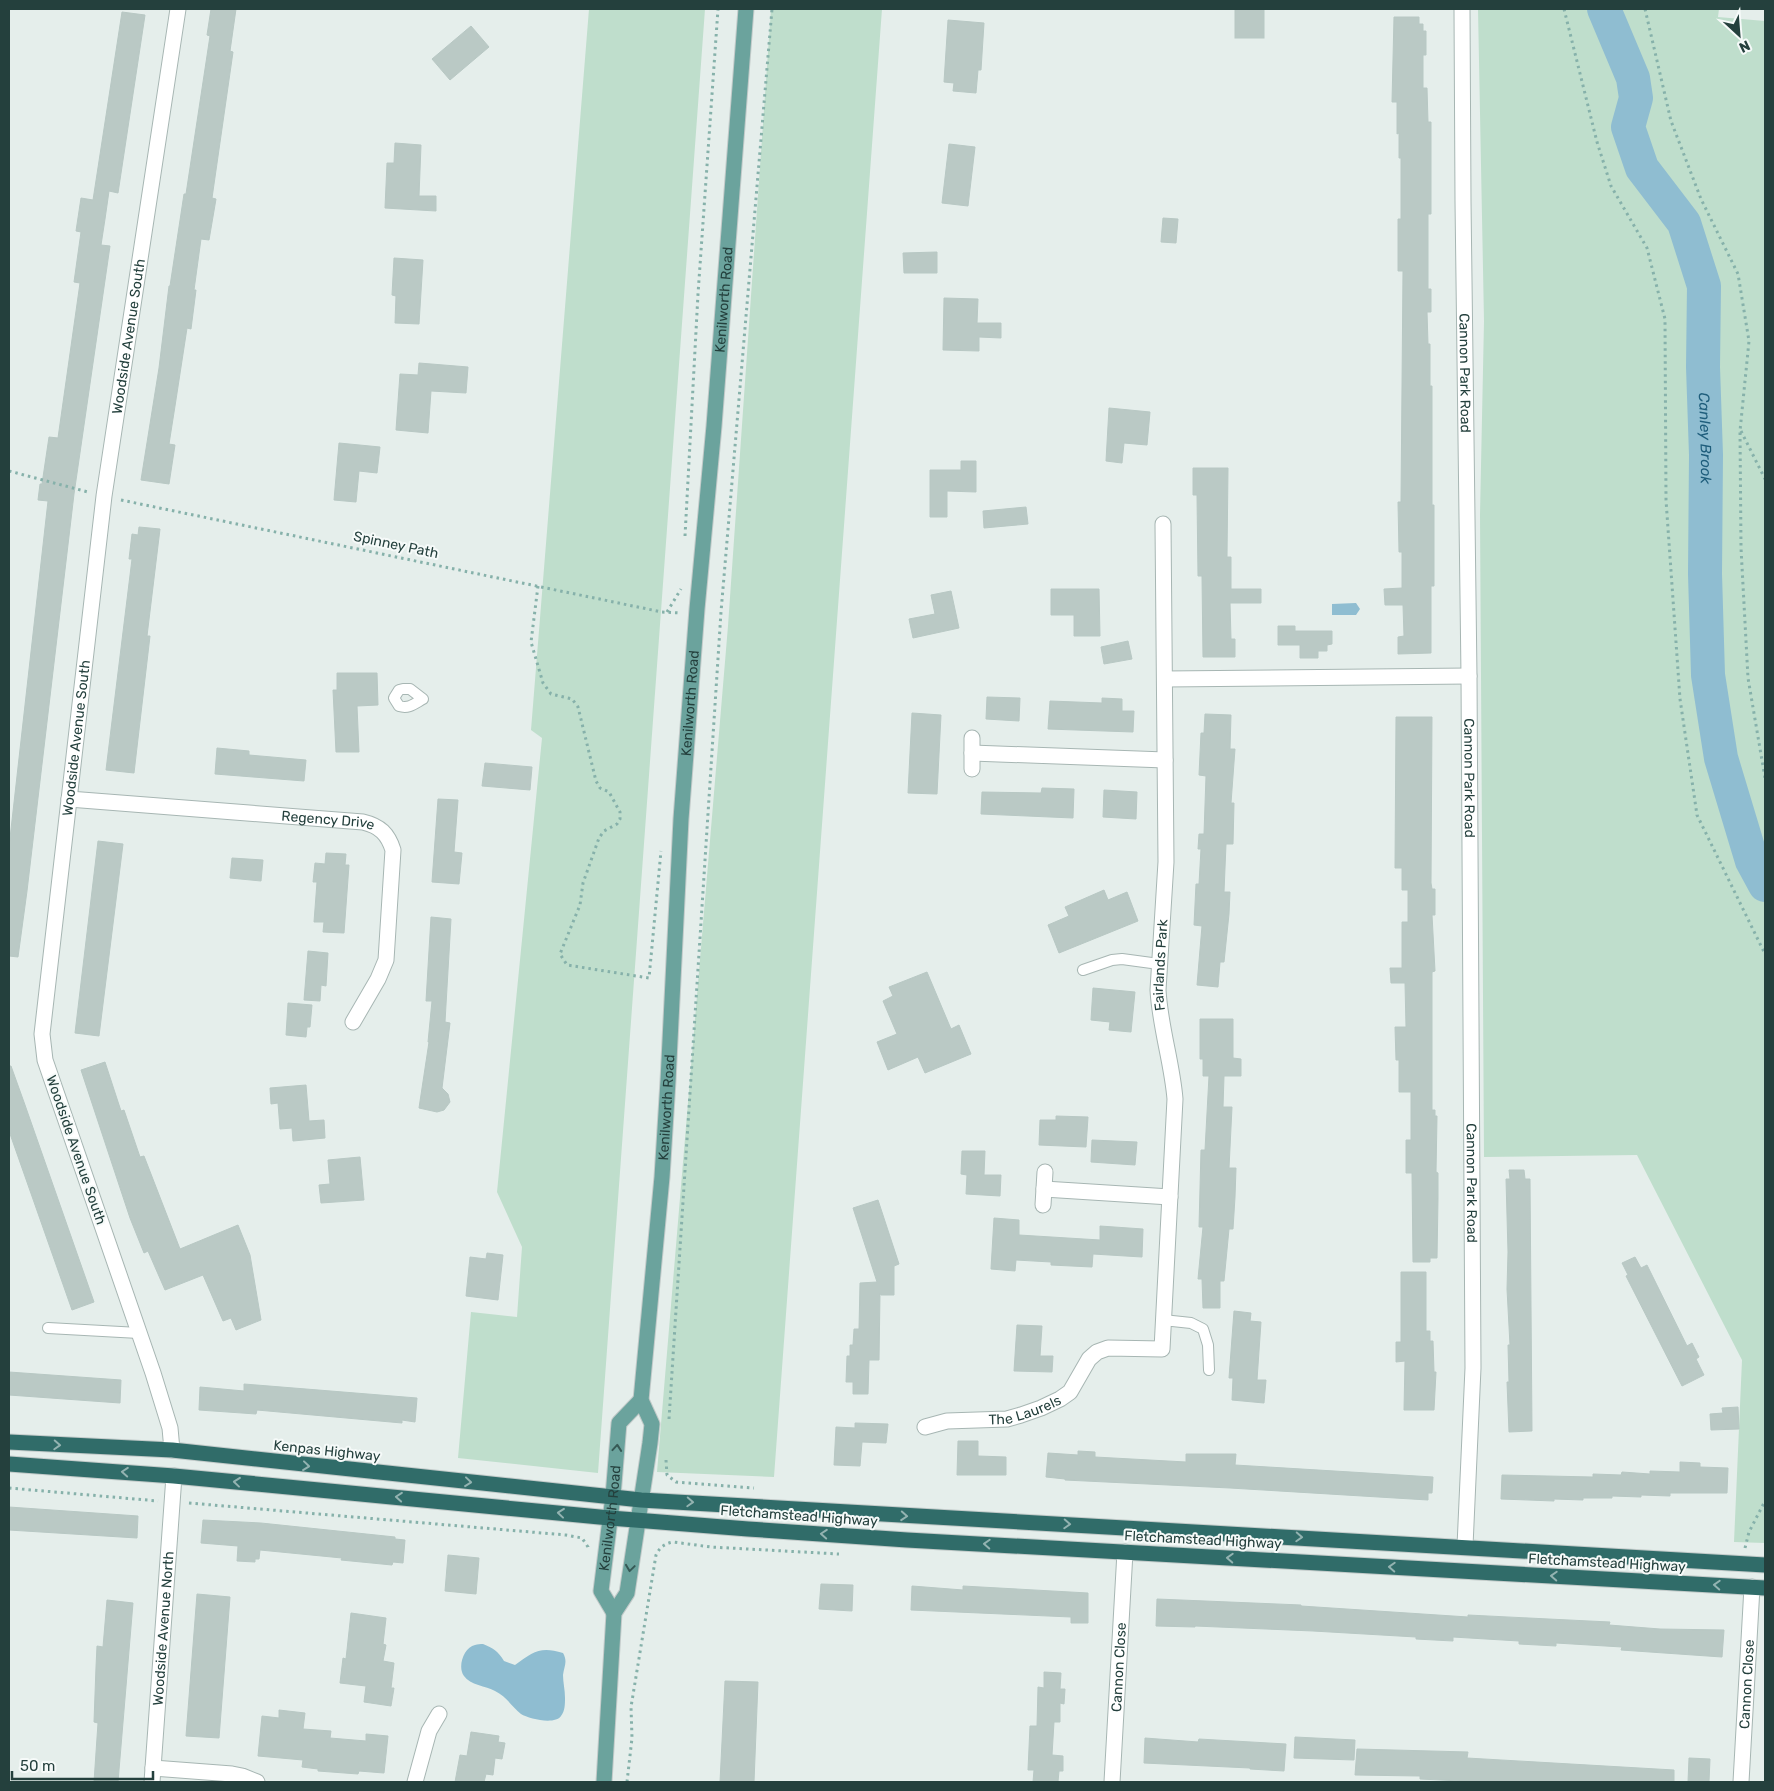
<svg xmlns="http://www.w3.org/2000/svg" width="1774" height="1791" viewBox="0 0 1774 1791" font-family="Rubik,sans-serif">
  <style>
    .green { fill: #bfdecc }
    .water { fill: #8fbdd1 }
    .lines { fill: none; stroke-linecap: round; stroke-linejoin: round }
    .river { stroke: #8fbdd1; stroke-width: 34 }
    .building { fill: #bac9c5; stroke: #b8c8c4 }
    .lane-casing { stroke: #a7b6b3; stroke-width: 12 }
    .street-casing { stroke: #a7b6b3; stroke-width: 17 }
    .primary-casing { stroke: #c2cac9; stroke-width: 17 }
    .highway-casing { stroke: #c2cac9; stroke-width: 17 }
    .path { stroke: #86b1aa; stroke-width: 3; stroke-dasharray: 2.5 4; stroke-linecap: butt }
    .lane { stroke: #fff; stroke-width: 10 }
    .street { stroke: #fff; stroke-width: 15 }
    .primary { stroke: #6ba39d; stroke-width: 15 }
    .highway { stroke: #306c69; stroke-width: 15 }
    .oneway { stroke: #93b3b1 }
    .oneway2 { stroke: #365955 }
    .labels { text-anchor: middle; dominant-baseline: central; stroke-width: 4; stroke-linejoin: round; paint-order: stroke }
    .street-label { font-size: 14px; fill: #24403d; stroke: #f6faf9 }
    .water-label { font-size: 15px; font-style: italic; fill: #1f5e7c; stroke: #f6faf9 }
  </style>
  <rect width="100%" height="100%" fill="#e5eeeb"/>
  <g class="green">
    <polygon points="589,9 705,9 598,1473 458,1458 471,1312 517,1317 522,1247 497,1192 542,738 531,730"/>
    <polygon points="771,9 882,9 774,1477 657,1472 728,626"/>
    <polygon points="1478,9 1719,9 1718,17 1765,21 1765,1543 1734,1542 1742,1360 1637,1155 1484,1157 1480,515 1484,321"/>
  </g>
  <g class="water">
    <polygon points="1356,603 1360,609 1356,615 1332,615 1332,604"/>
    <path d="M 483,1644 C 493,1648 498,1651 504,1661 L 515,1665 C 533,1652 540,1646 563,1653 C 568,1662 564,1666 563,1675 C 563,1682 565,1690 565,1698 C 565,1704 565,1711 561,1716 C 555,1725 529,1719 521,1714 C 512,1707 506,1696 495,1691 C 486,1686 470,1685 464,1676 C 457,1667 464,1647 475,1645 C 478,1644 480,1644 483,1644 Z"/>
  </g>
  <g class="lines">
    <path class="river" id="s1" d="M 1604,9 L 1633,78 L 1636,98 L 1628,127 L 1642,168 L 1684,223 L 1704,286 L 1703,367 L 1706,455 L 1705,574 L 1708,675 L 1721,758 L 1752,861 L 1765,885"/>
  </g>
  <g class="building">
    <polygon points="211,9 236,9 230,51 233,52 212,198 216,199 209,240 201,239 194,290 196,290 191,329 187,328 175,406 169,444 175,445 169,484 141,480 159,368 169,286 170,286 184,194 186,194 210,36 207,35"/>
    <rect x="1235" y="9" width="29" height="29"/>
    <polygon points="122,12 145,15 118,193 109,191 105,219 101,245 110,246 74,494 27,891 18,957 9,956 9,847 48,501 38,500 40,484 42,484 49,437 58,438 80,283 74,282 81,232 76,231 81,198 93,200"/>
    <polygon points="1394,17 1419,17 1419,24 1423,24 1423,31 1426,31 1426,55 1423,55 1423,88 1427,88 1428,122 1431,122 1431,214 1428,214 1428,289 1431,289 1431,312 1427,312 1428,344 1430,344 1430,386 1432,386 1432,505 1434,505 1434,586 1431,586 1431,653 1398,654 1398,637 1404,636 1403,605 1385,605 1384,589 1402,588 1402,552 1399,552 1398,502 1401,502 1403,271 1398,271 1398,219 1401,219 1401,158 1399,158 1399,133 1397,134 1397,102 1392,102"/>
    <polygon points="948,20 984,23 981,70 978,70 976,93 953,91 954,83 944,82"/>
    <polygon points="471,26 489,47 450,80 432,59"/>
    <polygon points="395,143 421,145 419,196 436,196 436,211 385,208 387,163 394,163"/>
    <polygon points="949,144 975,147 968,206 942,203"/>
    <polygon points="1163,218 1178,219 1176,243 1161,242"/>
    <polygon points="937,252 937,273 904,273 903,253"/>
    <polygon points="394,258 423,260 419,324 395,323 396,296 392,295"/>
    <polygon points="944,298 978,299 977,323 1001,323 1001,338 979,337 979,351 943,350"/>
    <polygon points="419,363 468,367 466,393 431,391 428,433 396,430 400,374 418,375"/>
    <polygon points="1109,408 1150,412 1147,445 1124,443 1122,463 1106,461"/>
    <polygon points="339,443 380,447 377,473 359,471 356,502 334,500"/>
    <polygon points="961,461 976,461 976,492 947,491 947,517 930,517 930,470 961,470"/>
    <polygon points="1193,468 1228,468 1227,557 1231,557 1231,589 1261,589 1261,603 1230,603 1231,639 1235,639 1235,657 1203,657 1202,576 1198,576 1197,495 1193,495"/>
    <polygon points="1026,507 1028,524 984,528 983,511"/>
    <polygon points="139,527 160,529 147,636 150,636 134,773 106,770 132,559 129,559 132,534 138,535"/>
    <polygon points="1051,589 1099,589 1100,636 1074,636 1074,615 1051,615"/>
    <polygon points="951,591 959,628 913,638 909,619 935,614 931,595"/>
    <polygon points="1278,626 1295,626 1295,631 1332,631 1332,644 1327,645 1327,651 1318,651 1318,658 1300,658 1300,645 1278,645"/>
    <polygon points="1128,641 1132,659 1104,664 1101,647"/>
    <polygon points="337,673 377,673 378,705 357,706 359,752 336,752 333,690 337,690"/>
    <polygon points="987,697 1020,698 1019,721 986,719"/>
    <polygon points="1102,698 1122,699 1122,711 1134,711 1133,732 1048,729 1050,701 1102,703"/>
    <polygon points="912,713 941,715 937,794 908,793"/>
    <polygon points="1205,714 1231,715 1230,749 1235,749 1231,803 1234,803 1233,844 1226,844 1224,892 1230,892 1229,914 1224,962 1220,962 1218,987 1197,985 1202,926 1194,925 1196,884 1199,884 1201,849 1198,849 1199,834 1204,834 1206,776 1199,775 1201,733 1204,733"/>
    <polygon points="1396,717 1432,717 1431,883 1432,889 1435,889 1435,915 1432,915 1435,971 1432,972 1432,1110 1435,1110 1435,1116 1437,1116 1436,1172 1438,1173 1438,1198 1437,1258 1430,1258 1430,1262 1413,1262 1412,1173 1406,1173 1406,1140 1411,1140 1411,1092 1399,1092 1399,1060 1396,1060 1395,1027 1406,1027 1405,983 1391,983 1390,968 1402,968 1402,922 1408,922 1408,890 1402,890 1402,868 1395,868"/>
    <polygon points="217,748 249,751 249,755 306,760 304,781 215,774"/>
    <polygon points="485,763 532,767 530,790 482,786"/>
    <polygon points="1042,788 1074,789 1073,818 981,814 982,792 1041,793"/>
    <polygon points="1104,790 1137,792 1136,819 1103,817"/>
    <polygon points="438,799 458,800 454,852 462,853 459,884 432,882"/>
    <polygon points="98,841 123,844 99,1036 75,1033"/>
    <polygon points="326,853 346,854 345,865 349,865 344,933 323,932 324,922 314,922 317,882 313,882 315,863 325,864"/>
    <polygon points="232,858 263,860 261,881 230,878"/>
    <polygon points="1104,890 1108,900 1127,892 1138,921 1059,953 1048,925 1069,916 1065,907"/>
    <polygon points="431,917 451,919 445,1022 450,1023 442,1088 448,1094 450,1102 444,1110 437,1112 419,1108 429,1042 428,1042 432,1001 426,1001"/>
    <polygon points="308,951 328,953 326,986 321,985 320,1001 304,1000"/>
    <polygon points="927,972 951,1029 959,1025 971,1054 925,1073 918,1057 888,1070 877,1042 897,1034 883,1001 893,996 889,987"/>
    <polygon points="1093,988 1135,992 1131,1032 1109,1030 1110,1022 1091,1020"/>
    <polygon points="288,1003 312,1005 310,1027 307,1027 306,1037 286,1035"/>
    <polygon points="1200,1019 1233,1019 1233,1058 1241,1059 1241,1076 1224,1076 1223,1107 1232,1107 1229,1168 1236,1168 1235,1197 1233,1229 1229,1229 1224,1281 1220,1281 1220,1308 1203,1308 1202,1279 1198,1279 1203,1227 1199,1227 1201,1150 1205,1150 1209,1076 1203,1076 1203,1059 1200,1059"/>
    <polygon points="105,1062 121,1111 124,1110 140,1157 144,1156 180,1249 238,1225 250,1255 261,1320 236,1330 231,1318 223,1321 203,1275 165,1290 148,1251 144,1253 130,1218 81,1070"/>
    <polygon points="9,1066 11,1066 25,1105 94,1302 72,1310 9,1131"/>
    <polygon points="306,1085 309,1121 324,1120 325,1138 293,1141 292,1128 280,1129 278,1103 271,1104 270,1088"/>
    <polygon points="1056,1116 1088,1117 1086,1147 1039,1145 1040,1120 1056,1120"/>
    <polygon points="1092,1140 1137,1142 1135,1165 1091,1162"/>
    <polygon points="962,1151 985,1151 984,1175 1001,1175 1000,1196 966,1194 967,1175 961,1174"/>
    <polygon points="360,1157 364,1200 321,1203 319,1185 330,1184 328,1160"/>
    <polygon points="1509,1170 1524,1170 1525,1179 1530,1179 1532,1431 1509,1432 1507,1382 1509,1382 1508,1345 1510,1345 1507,1289 1508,1252 1506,1179 1510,1179"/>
    <polygon points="878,1200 899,1264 894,1266 894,1295 881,1295 880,1293 879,1360 869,1360 868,1394 853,1394 853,1382 846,1382 847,1356 850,1356 850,1345 853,1345 854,1329 859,1329 860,1283 877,1282 853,1208"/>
    <polygon points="994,1218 1019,1220 1019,1235 1100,1240 1100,1226 1143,1229 1142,1257 1093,1254 1092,1267 1051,1265 1051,1262 1016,1260 1015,1271 991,1269"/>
    <polygon points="487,1253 503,1255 498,1300 466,1296 470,1257 486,1259"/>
    <polygon points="1635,1257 1641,1268 1647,1265 1687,1346 1692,1343 1699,1357 1696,1359 1704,1375 1682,1386 1626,1276 1628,1275 1622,1263"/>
    <polygon points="1401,1272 1426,1272 1426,1331 1430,1331 1430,1341 1433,1341 1434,1372 1436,1372 1434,1410 1404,1410 1405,1361 1396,1362 1396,1342 1401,1342"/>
    <polygon points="1234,1311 1251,1313 1250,1321 1261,1322 1257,1380 1266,1380 1264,1403 1232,1400 1233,1378 1229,1378"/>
    <polygon points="1017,1325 1042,1326 1040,1356 1053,1356 1052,1372 1014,1371"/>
    <polygon points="9,1372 121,1380 120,1403 9,1395"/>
    <polygon points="244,1384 417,1398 415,1422 402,1420 402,1423 257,1410 256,1414 199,1410 200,1387 244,1391"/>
    <polygon points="1738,1407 1739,1429 1711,1430 1710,1414 1723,1413 1722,1408"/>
    <polygon points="855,1423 888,1424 886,1443 862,1442 860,1466 834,1465 836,1427 855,1428"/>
    <polygon points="958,1441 978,1441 978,1456 1006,1457 1006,1475 957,1475"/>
    <polygon points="1078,1451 1095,1452 1095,1457 1186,1462 1186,1454 1236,1454 1235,1465 1433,1477 1432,1493 1428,1493 1428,1500 1230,1488 1065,1480 1065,1479 1046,1477 1048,1453 1078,1455"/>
    <polygon points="1680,1462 1700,1463 1700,1467 1728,1468 1727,1493 1670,1493 1670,1496 1641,1495 1641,1497 1612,1496 1612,1498 1583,1498 1583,1500 1554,1499 1554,1501 1501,1499 1502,1475 1593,1477 1593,1474 1621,1475 1622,1472 1650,1474 1650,1471 1680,1472"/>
    <polygon points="9,1507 138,1516 137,1538 9,1530"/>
    <polygon points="203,1520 261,1523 395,1537 395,1539 405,1540 403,1563 393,1562 392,1565 341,1560 342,1558 260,1550 259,1559 255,1559 255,1562 237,1561 238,1546 201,1543"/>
    <polygon points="448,1555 479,1558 476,1594 445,1591"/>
    <polygon points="821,1584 853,1585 852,1611 819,1609"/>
    <polygon points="912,1586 963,1590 963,1586 1088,1593 1088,1623 1071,1623 1071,1617 911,1610"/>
    <polygon points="197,1594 230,1597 219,1738 186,1736"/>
    <polygon points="1157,1599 1301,1605 1301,1606 1468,1617 1468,1615 1589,1621 1610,1622 1609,1625 1660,1629 1724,1630 1722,1657 1621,1650 1622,1647 1556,1643 1556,1646 1519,1644 1519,1641 1453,1637 1453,1641 1416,1639 1416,1637 1313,1631 1195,1626 1195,1627 1156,1626"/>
    <polygon points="107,1600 133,1603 118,1782 94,1782 98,1723 94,1722 96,1667 97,1646 103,1647"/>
    <polygon points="351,1613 386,1618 383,1644 386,1645 383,1661 394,1663 391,1688 394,1688 391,1706 364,1702 366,1686 340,1683 343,1658 346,1659"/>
    <polygon points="1044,1672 1061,1673 1060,1689 1065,1689 1064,1704 1060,1703 1060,1722 1054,1722 1052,1755 1063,1756 1063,1771 1059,1771 1058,1782 1033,1782 1034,1770 1028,1770 1030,1726 1037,1726 1038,1687 1044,1688"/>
    <polygon points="725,1681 758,1682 754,1782 720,1782"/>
    <polygon points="279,1710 305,1713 303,1729 331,1731 330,1738 366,1741 366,1734 388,1736 384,1773 359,1771 358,1774 318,1771 318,1769 302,1767 303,1760 258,1756 262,1716 279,1718"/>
    <polygon points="471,1732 499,1736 498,1742 505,1743 502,1759 495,1758 493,1775 486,1774 484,1782 455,1782 460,1755 467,1756"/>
    <polygon points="1295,1737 1355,1740 1354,1760 1294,1758"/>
    <polygon points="1145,1738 1198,1742 1199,1739 1286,1744 1284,1771 1250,1769 1250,1768 1144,1763"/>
    <polygon points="1357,1749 1468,1752 1467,1758 1674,1770 1674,1782 1480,1782 1420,1779 1420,1776 1355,1775"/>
    <polygon points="1689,1758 1710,1759 1709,1782 1688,1782"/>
  </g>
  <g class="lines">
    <g class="lane-casing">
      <g id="lane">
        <path d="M 403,689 L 410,689 L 423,699 C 414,704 409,709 399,706 L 394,698 L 399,690 Z"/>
        <polyline points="1083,970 1112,960 1122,959 1159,964"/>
        <polyline points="1163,1320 1191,1323 1203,1329 1208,1345 1209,1370"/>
        <polyline points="48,1328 139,1333"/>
      </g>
    </g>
    <g class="street-casing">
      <g id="street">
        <path id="s2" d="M 1462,9 L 1463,201 L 1469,676 L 1473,1368 L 1465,1546"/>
        <polyline points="1165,679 1469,676"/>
        <polyline points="972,738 972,769"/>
        <polyline points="972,753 1165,760"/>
        <path id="s3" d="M 69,799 L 363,822 C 380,826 388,834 393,850 L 386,960 L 378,979 L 353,1022"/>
        <polyline points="1044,1189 1170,1197"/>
        <polyline points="1043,1205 1045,1172"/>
        <path id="s4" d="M 925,1427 L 947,1421 L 1007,1419 L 1021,1415 L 1041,1408 L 1060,1399 L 1070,1392 L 1089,1359 L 1097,1352 L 1108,1348 L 1162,1349 L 1175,1099 C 1172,1062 1160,1027 1158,990 L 1166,862 L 1163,524"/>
        <path id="s5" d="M 172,1450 L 170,1428 L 153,1373 L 45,1060 L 42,1034 L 104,496 L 178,9"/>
        <polyline points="153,1768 232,1774 242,1776 257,1782"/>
        <path id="s6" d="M 152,1782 L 174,1476"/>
        <polyline points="415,1782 429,1731 439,1714"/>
        <path id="s7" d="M 1112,1782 L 1125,1552"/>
        <path id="s8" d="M 1741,1782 L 1752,1587"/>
      </g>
    </g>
    <g class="primary-casing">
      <g id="primary">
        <path id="s9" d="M 614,1613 L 601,1591 L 613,1496 L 619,1423 L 641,1400"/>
        <path id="s10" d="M 604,1782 L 614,1613 L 627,1593 L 650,1443 L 652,1424 L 641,1400 L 662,1177 L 668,1081 L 681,819 L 697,609 L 714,426 L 746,9"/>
      </g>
    </g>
    <g class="highway-casing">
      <g id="highway">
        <polyline points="9,1442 172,1450 641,1500 1765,1565"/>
        <polyline points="9,1464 174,1476 610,1518 748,1529 907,1540 1765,1588"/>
      </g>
    </g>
    <g class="path">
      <polyline points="1564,9 1597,142 1611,186 1647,248 1665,319 1666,500 1680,699 1697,815 1765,954"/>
      <polyline points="1645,9 1671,121 1701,199 1738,274 1749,341 1740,431 1741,548 1748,678 1765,778"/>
      <polyline points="1741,431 1765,479"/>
      <polyline points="9,471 88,492"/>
      <polyline points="121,500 662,612 680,613"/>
      <polyline points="685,536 698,294 718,9"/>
      <polyline points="538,586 531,642 543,683 551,694 572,699 578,707 596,781 600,788 609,792 620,812 620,819 617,824 604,831 599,838 583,883 580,905 560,954 567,965 649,978 661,851"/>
      <polyline points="667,612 681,589"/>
      <polyline points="669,1419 721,612 772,9"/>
      <polyline points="666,1460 667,1475 676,1482 754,1488"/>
      <polyline points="9,1488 158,1501"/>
      <polyline points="189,1503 566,1535 582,1538 588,1547 588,1550"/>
      <polyline points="1745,1548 1749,1532 1765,1501"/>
      <path d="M 627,1782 L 632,1738 L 631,1707 L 656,1555 C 660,1547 664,1544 673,1542 L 711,1547 L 839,1554"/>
    </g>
    <use href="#lane" class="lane"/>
    <use href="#street" class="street"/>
    <use href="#primary" class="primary"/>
    <use href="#highway" class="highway"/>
  </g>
  <defs><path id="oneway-chevron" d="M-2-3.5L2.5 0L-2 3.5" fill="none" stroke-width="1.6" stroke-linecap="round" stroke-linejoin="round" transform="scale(1.25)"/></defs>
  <g class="oneway">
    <use href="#oneway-chevron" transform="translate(57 1445) rotate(3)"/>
    <use href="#oneway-chevron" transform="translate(306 1466) rotate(6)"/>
    <use href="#oneway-chevron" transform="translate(125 1472) rotate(-176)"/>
    <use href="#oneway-chevron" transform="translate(237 1482) rotate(-174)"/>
    <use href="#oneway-chevron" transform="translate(468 1482) rotate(6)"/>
    <use href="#oneway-chevron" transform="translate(399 1497) rotate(-175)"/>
    <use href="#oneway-chevron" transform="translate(690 1502) rotate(3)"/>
    <use href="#oneway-chevron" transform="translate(561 1513) rotate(-174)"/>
    <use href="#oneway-chevron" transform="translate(904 1516) rotate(4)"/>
    <use href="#oneway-chevron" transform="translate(1067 1524) rotate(3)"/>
    <use href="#oneway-chevron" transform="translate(824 1534) rotate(-176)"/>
    <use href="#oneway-chevron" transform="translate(1299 1537) rotate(3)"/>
    <use href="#oneway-chevron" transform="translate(987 1544) rotate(-177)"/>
    <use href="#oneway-chevron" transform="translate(1230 1558) rotate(-177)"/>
    <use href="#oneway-chevron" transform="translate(1392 1567) rotate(-177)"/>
    <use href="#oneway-chevron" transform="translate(1554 1576) rotate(-177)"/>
    <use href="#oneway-chevron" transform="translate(1717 1585) rotate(-177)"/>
  </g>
  <g class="oneway2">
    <use href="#oneway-chevron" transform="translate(617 1448) rotate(-85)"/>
    <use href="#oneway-chevron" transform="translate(630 1568) rotate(98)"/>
  </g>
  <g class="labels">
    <g class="street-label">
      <text stroke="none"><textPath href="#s10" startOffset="1494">Kenilworth Road</textPath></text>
      <text stroke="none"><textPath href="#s5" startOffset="1140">Woodside Avenue South</textPath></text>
      <text stroke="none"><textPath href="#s2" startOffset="364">Cannon Park Road</textPath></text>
      <text transform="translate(396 545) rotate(12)">Spinney Path</text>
      <text stroke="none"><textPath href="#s10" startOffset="1089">Kenilworth Road</textPath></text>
      <text stroke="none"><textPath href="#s5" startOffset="735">Woodside Avenue South</textPath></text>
      <text stroke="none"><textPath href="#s2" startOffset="769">Cannon Park Road</textPath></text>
      <text stroke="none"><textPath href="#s3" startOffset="260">Regency Drive</textPath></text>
      <text stroke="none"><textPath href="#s4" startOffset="652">Fairlands Park</textPath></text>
      <text stroke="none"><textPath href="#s10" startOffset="684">Kenilworth Road</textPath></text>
      <text transform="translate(76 1150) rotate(71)">Woodside Avenue South</text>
      <text stroke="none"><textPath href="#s2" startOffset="1174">Cannon Park Road</textPath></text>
      <text stroke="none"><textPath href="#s4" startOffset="102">The Laurels</textPath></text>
      <text transform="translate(327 1451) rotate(6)">Kenpas Highway</text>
      <text transform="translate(799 1516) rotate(4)">Fletchamstead Highway</text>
      <text stroke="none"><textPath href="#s9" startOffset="99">Kenilworth Road</textPath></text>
      <text transform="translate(1203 1540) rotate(3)">Fletchamstead Highway</text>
      <text transform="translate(1607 1563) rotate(3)">Fletchamstead Highway</text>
      <text stroke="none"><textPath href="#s6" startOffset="154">Woodside Avenue North</textPath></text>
      <text stroke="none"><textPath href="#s7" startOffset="115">Cannon Close</textPath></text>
      <text stroke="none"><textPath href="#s8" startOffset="98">Cannon Close</textPath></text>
    </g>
    <g class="water-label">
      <text stroke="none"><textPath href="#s1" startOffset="456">Canley Brook</textPath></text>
    </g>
  </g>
  <rect width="1774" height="1791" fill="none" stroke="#24403d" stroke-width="20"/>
  <g transform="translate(1739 35) rotate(154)" stroke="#f6faf9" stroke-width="4" paint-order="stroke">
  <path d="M0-4L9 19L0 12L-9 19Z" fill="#24403d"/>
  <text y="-8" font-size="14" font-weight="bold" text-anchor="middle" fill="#24403d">N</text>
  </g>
  <path d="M12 1771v8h141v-8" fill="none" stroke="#24403d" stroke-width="2.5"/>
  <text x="20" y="1771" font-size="15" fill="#24403d" stroke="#f6faf9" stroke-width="4" paint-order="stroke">50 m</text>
</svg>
